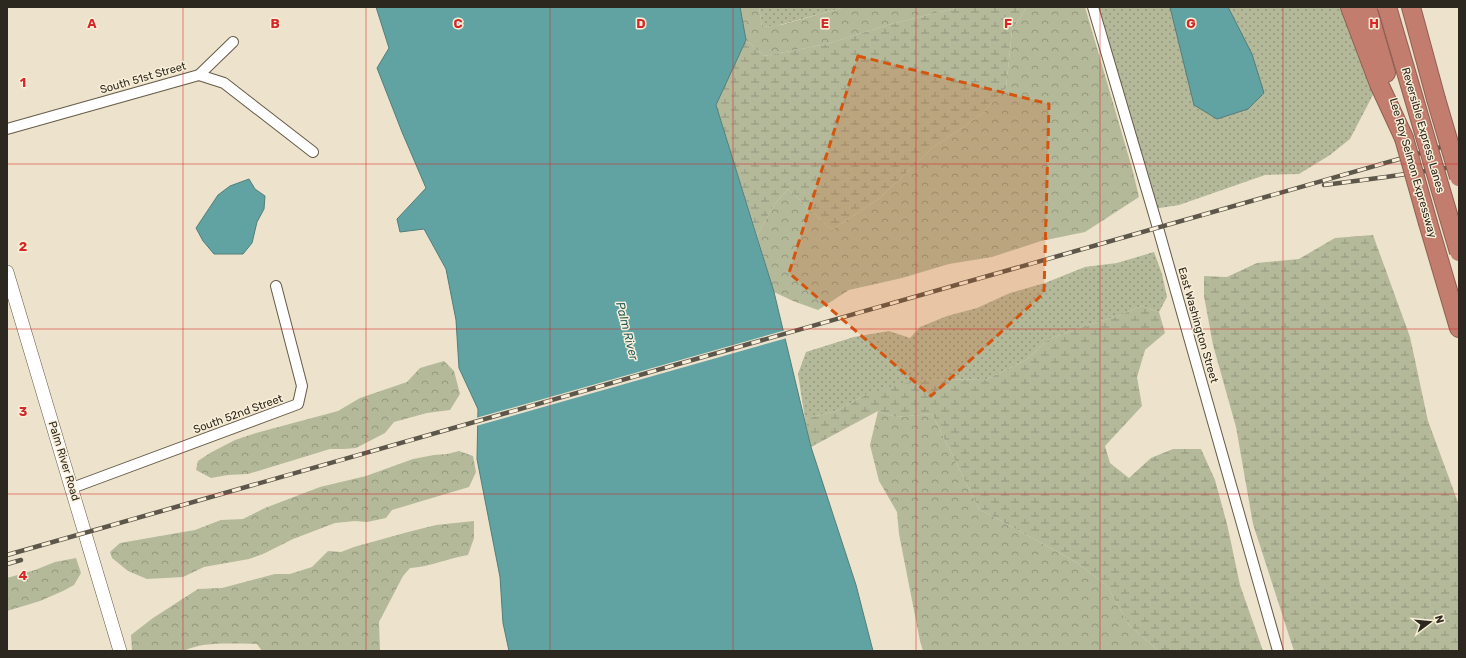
<svg xmlns="http://www.w3.org/2000/svg" width="1466" height="658" viewBox="0 0 1466 658" font-family="Rubik,sans-serif">
  <style>
    .green { fill: url(#green-dots) }
    .forest { fill: url(#forest-crowns) }
    .wetland { fill: url(#wetland-marsh) }
    .water { fill: #61a3a3; stroke: #517e7b }
    .pier { fill: #ede2cb }
    .lines { fill: none; stroke-linecap: round; stroke-linejoin: round }
    .minor-casing { stroke: #655b47; stroke-width: 12 }
    .tertiary-casing { stroke: #655b47; stroke-width: 14 }
    .motorway-casing { stroke: #8e5f52; stroke-width: 20 }
    .minor { stroke: #fff; stroke-width: 10 }
    .tertiary { stroke: #fff; stroke-width: 13 }
    .motorway { stroke: #c37d6e; stroke-width: 18 }
    .rail-casing { stroke: #5d574b; stroke-width: 4.5 }
    .rail { stroke: #faefd8; stroke-width: 3; stroke-dasharray: 9; stroke-linecap: butt }
    .motorway-bridge-casing { stroke: #8e5f52; stroke-width: 20; stroke-linecap: butt }
    .motorway-bridge { stroke: #c37d6e; stroke-width: 18 }
    .marked { fill: #d5540e; fill-opacity: 0.2; stroke: #d5540e; stroke-width: 3; stroke-dasharray: 8 5; stroke-linejoin: round }
    .grid { fill: none; stroke: #d62828; stroke-width: 1; stroke-opacity: 0.55 }
    .labels { text-anchor: middle; dominant-baseline: central; stroke-width: 3; stroke-linejoin: round; paint-order: stroke }
    .street-label { font-size: 11px; fill: #2c281f; stroke: #faefd8 }
    .water-label { font-size: 12px; font-style: italic; fill: #265e5e; stroke: #faefd8 }
    .grid-label { font-size: 13px; text-anchor: middle; font-weight: bold; fill: #d62828; stroke: #faefd8; stroke-width: 3; stroke-linejoin: round; paint-order: stroke }
  </style>
  <defs>
    <pattern id="green-dots" width="8" height="8" patternUnits="userSpaceOnUse"><rect width="8" height="8" fill="#b4b99a"/><path d="M2 2h.1M6 6h.1" fill="none" stroke="#93967d" stroke-width="1.8" stroke-linecap="round"/></pattern>
    <pattern id="forest-crowns" width="20" height="18" patternUnits="userSpaceOnUse"><rect width="20" height="18" fill="#b4b99a"/><path d="M2 6a3 3 0 1 1 6 0M12 15a3 3 0 1 1 6 0" fill="none" stroke="#93967d"/></pattern>
    <pattern id="wetland-marsh" width="20" height="14" patternUnits="userSpaceOnUse"><rect width="20" height="14" fill="#b4b99a"/><path d="M1 5h8M5 5V1M11 12h8M15 12V8" fill="none" stroke="#93967d"/></pattern>
  </defs>
  <rect width="100%" height="100%" fill="#ede2cb"/>
  <g class="green">
    <polygon points="759,7 845,7 776,26 762,27"/>
    <polygon points="1095,7 1347,7 1377,87 1350,139 1330,155 1299,174 1265,175 1179,205 1153,209"/>
    <polygon points="1154,252 1162,274 1167,297 1159,312 1142,306 1115,317 1091,324 1049,339 1026,360 985,380 930,379 867,394 836,411 805,419 798,374 806,352 854,337 889,331 910,338 920,327 947,316 977,308 1010,293 1045,283 1085,267 1117,263"/>
  </g>
  <g class="forest">
    <polygon points="740,7 759,7 762,27 781,25 845,7 960,7 891,24 827,44 764,56 746,40"/>
    <polygon points="1027,7 1085,7 1132,168 1139,197 1085,232 1041,241 992,257 949,264 902,278 849,290 818,310 793,301 774,292 757,235 774,205 788,189 832,230 880,198 932,148 982,114 1006,88 1012,30"/>
    <polygon points="444,361 454,371 460,394 450,410 427,413 394,422 385,433 356,448 344,449 330,449 248,474 228,475 211,478 196,470 198,461 210,453 235,440 256,433 338,411 360,398 407,382 420,368"/>
    <polygon points="878,411 896,417 932,414 979,509 1076,562 1107,586 1129,625 1159,651 923,651 920,641 899,534 897,512 879,481 870,445"/>
    <polygon points="459,451 473,456 476,472 469,487 392,510 386,518 367,522 355,521 335,523 293,539 263,554 249,559 204,567 183,577 147,579 128,571 112,558 110,552 120,543 195,530 221,520 243,519 265,508 320,487 366,476 413,459 434,455 447,454"/>
    <path d="M 474,521 L 474,538 L 468,555 C 448,558 430,567 410,568 L 403,576 L 379,622 L 380,651 L 262,651 L 257,644 C 236,644 203,641 184,651 L 132,651 L 131,635 L 153,618 L 198,589 L 222,588 L 275,574 L 290,574 L 312,567 L 328,551 L 341,552 L 354,547 L 408,532 L 436,525 Z"/>
    <polygon points="76,558 81,573 74,585 63,591 40,601 7,611 7,578 35,570 55,562"/>
  </g>
  <g class="wetland">
    <polygon points="960,7 1027,7 1012,30 1006,88 982,114 932,148 880,198 832,230 788,189 774,205 757,235 716,105 746,40 764,56 827,44 891,24"/>
    <polygon points="1373,235 1410,337 1428,421 1459,505 1459,651 1294,651 1253,524 1236,427 1213,345 1204,296 1204,276 1227,277 1257,263 1299,259 1335,238"/>
    <polygon points="1142,306 1159,312 1165,333 1145,350 1137,377 1142,406 1105,446 1110,463 1129,478 1151,458 1173,449 1201,449 1215,480 1227,524 1240,585 1263,651 1159,651 1129,625 1107,586 1076,562 979,509 932,414 896,417 878,411 811,447 805,419 836,411 867,394 892,386 930,379 985,380 1026,360 1049,339 1091,324 1115,317"/>
  </g>
  <g class="water">
    <polygon points="376,7 740,7 746,40 716,105 774,292 811,447 856,585 873,651 509,651 503,623 500,577 477,459 478,409 459,368 456,320 446,269 424,229 400,232 397,219 426,188 402,132 377,68 389,48"/>
    <polygon points="1170,7 1228,7 1252,54 1264,93 1248,109 1217,119 1194,105"/>
    <polygon points="249,179 255,189 265,196 264,209 257,222 252,243 243,254 214,254 203,241 196,228 218,195 230,186"/>
  </g>
  <polygon class="pier" points="786,330 787,338 476,426 476,418"/>
  <g class="lines">
    <g class="minor-casing">
      <g id="minor">
        <polyline points="1093,7 1158,228 1278,651"/>
        <polyline points="199,75 233,42"/>
        <polyline points="7,129 199,75 224,83 313,152"/>
        <polyline points="72,488 298,404 302,386 276,286"/>
      </g>
    </g>
    <g class="tertiary-casing">
      <polyline id="tertiary" points="7,272 120,651"/>
    </g>
    <g class="motorway-casing">
      <g id="motorway">
        <polyline points="1350,7 1379,84 1404,138"/>
        <polyline points="1367,7 1386,73"/>
        <polyline points="1411,7 1436,99"/>
        <polyline points="1428,223 1459,328"/>
      </g>
    </g>
    <use href="#minor" class="minor"/>
    <use href="#tertiary" class="tertiary"/>
    <use href="#motorway" class="motorway"/>
    <g class="rail-casing">
      <g id="rail">
        <polyline points="1324,185 1386,177 1459,166"/>
        <polyline points="7,555 1459,142"/>
        <polyline points="7,564 21,560"/>
      </g>
    </g>
    <use href="#rail" class="rail"/>
    <g class="motorway-bridge-casing">
      <g id="motorway-bridge">
        <polyline points="1387,7 1459,252"/>
        <polyline points="1436,99 1459,177"/>
        <polyline points="1404,138 1428,223"/>
      </g>
    </g>
    <use href="#motorway-bridge" class="motorway-bridge"/>
  </g>
  <path class="marked" d="M 858,56 L 1049,104 L 1044,293 L 931,396 L 789,273 Z"/>
  <path class="grid" d="M 183,7 L 183,651M 366,7 L 366,651M 550,7 L 550,651M 733,7 L 733,651M 916,7 L 916,651M 1100,7 L 1100,651M 1283,7 L 1283,651M 7,164 L 1459,164M 7,329 L 1459,329M 7,494 L 1459,494"/>
  <g class="labels">
    <g class="street-label">
      <text transform="translate(143 78) rotate(-16)">South 51st Street</text>
      <text transform="translate(1423 130) rotate(74)">Reversible Express Lanes</text>
      <text transform="translate(1413 168) rotate(74)">Lee Roy Selmon Expressway</text>
      <text transform="translate(1198 325) rotate(74)">East Washington Street</text>
      <text transform="translate(238 414) rotate(-20)">South 52nd Street</text>
      <text transform="translate(64 461) rotate(73)">Palm River Road</text>
    </g>
    <g class="water-label">
      <text transform="translate(627 331) rotate(76)">Palm River</text>
    </g>
  </g>
  <g class="grid-label">
    <text x="92" y="28">A</text>
    <text x="275" y="28">B</text>
    <text x="458" y="28">C</text>
    <text x="641" y="28">D</text>
    <text x="825" y="28">E</text>
    <text x="1008" y="28">F</text>
    <text x="1191" y="28">G</text>
    <text x="1374" y="28">H</text>
    <text x="23" y="87">1</text>
    <text x="23" y="251">2</text>
    <text x="23" y="416">3</text>
    <text x="23" y="580">4</text>
  </g>
  <rect width="1466" height="658" fill="none" stroke="#2c281f" stroke-width="16"/>
  <g transform="translate(1430 622) rotate(74)" stroke="#faefd8" stroke-width="3" paint-order="stroke">
  <path d="M0-3L7 15L0 10L-7 15Z" fill="#2c281f"/>
  <text y="-6" font-size="11" font-weight="bold" text-anchor="middle" fill="#2c281f">N</text>
  </g>
</svg>
